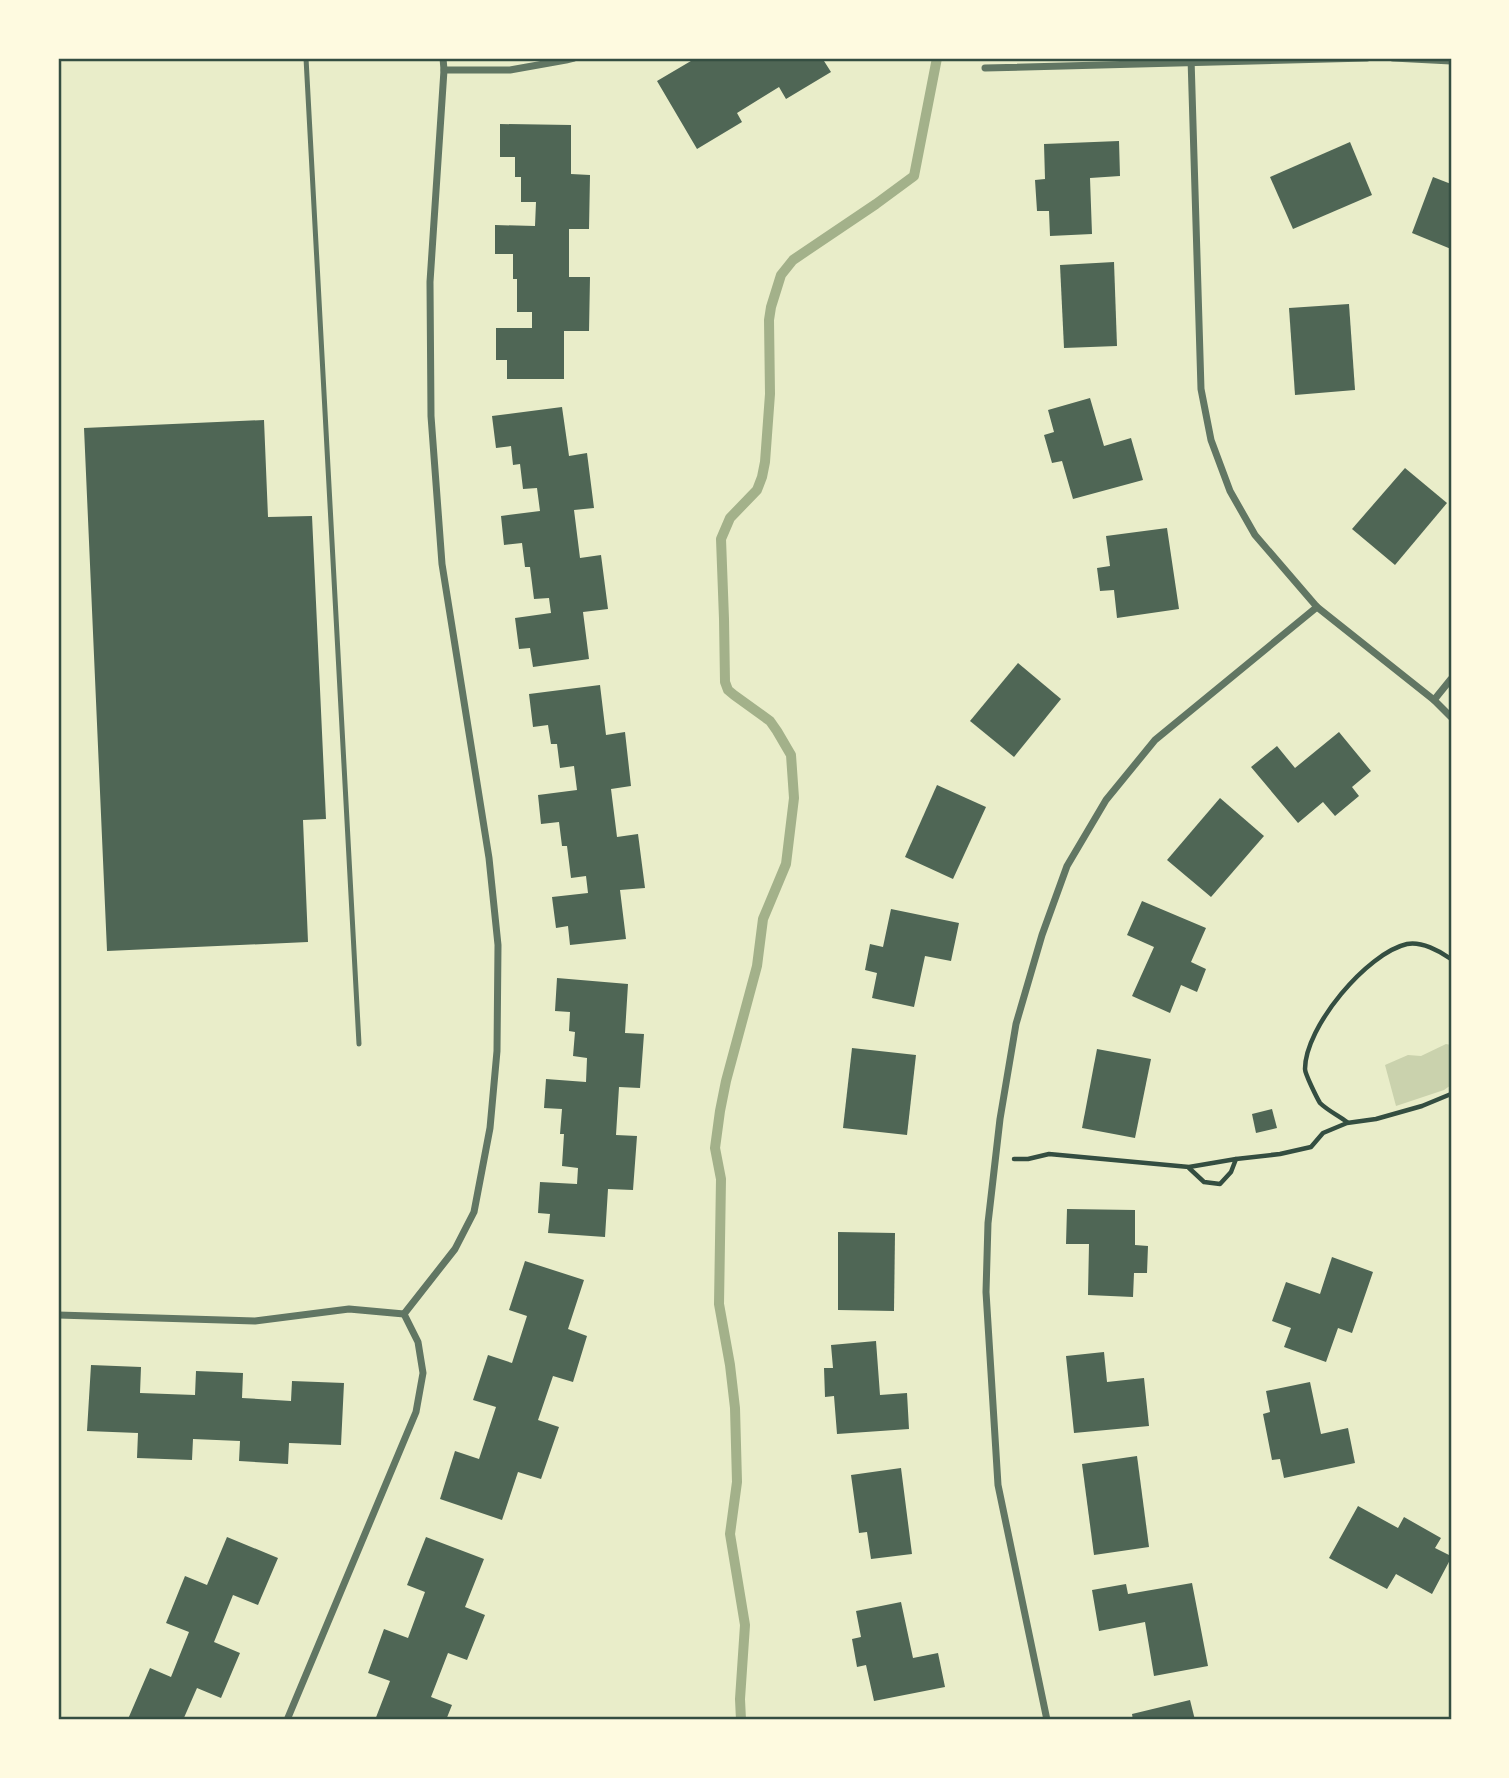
<svg xmlns="http://www.w3.org/2000/svg" width="1509" height="1778" viewBox="0 0 1509 1778" font-family="Lora,serif">
  <style>
    .green { fill: #cad2ad }
    .lines { fill: none; stroke-linecap: round; stroke-linejoin: round }
    .stream { stroke: #a3b18a; stroke-width: 10 }
    .building { fill: #4f6655 }
    .path { stroke: #344e41; stroke-width: 4.5 }
    .service { stroke: #617663; stroke-width: 5 }
    .minor { stroke: #617663; stroke-width: 7 }
    .neatline { fill: none; stroke: #344e41; stroke-width: 2.5 }
  </style>
  <rect width="100%" height="100%" fill="#e9edc9"/>
  <polygon class="green" points="1446,1044 1451,1045 1451,1085 1444,1090 1396,1106 1385,1065 1408,1055 1421,1056"/>
  <g class="lines">
    <polyline class="stream" points="741,1720 740,1699 745,1625 730,1534 737,1482 735,1408 730,1365 719,1304 721,1179 715,1148 720,1111 726,1081 757,966 763,919 786,864 794,798 791,755 777,731 770,721 734,695 728,690 725,682 724,619 721,539 730,518 757,490 762,477 765,462 770,394 769,320 771,307 781,275 793,260 876,204 914,176 937,58"/>
  </g>
  <g class="building">
    <polygon points="696,58 829,58 824,61 831,72 786,99 779,87 737,113 742,122 697,149 657,81"/>
    <polygon points="500,124 571,125 571,174 590,175 589,229 569,229 569,277 590,277 589,331 564,331 564,379 507,379 507,360 496,360 496,328 532,328 532,312 517,312 517,279 513,279 513,254 495,254 495,225 535,226 536,202 521,202 521,177 515,177 515,157 500,157"/>
    <polygon points="1119,141 1120,176 1090,178 1092,234 1050,236 1049,211 1037,211 1035,180 1045,179 1044,144"/>
    <polygon points="1350,142 1372,195 1293,229 1270,177"/>
    <polygon points="1433,177 1451,184 1451,249 1412,233"/>
    <polygon points="1114,262 1117,346 1064,348 1060,265"/>
    <polygon points="1349,304 1355,390 1295,395 1289,308"/>
    <polygon points="1090,398 1104,446 1131,438 1143,480 1073,499 1062,461 1052,463 1044,435 1054,432 1048,410"/>
    <polygon points="562,407 569,456 587,453 594,508 574,510 580,558 601,555 608,609 583,612 589,659 533,667 530,648 519,649 515,618 551,613 549,598 534,599 530,567 525,567 522,543 504,545 501,516 540,511 537,488 523,489 520,464 513,465 511,446 496,448 492,416"/>
    <polygon points="264,420 268,517 312,516 326,819 303,820 308,942 107,951 84,428"/>
    <polygon points="1405,468 1447,503 1395,565 1352,529"/>
    <polygon points="1167,528 1179,609 1117,618 1114,590 1100,591 1097,568 1110,566 1106,536"/>
    <polygon points="1018,663 1061,699 1014,757 970,721"/>
    <polygon points="600,685 606,735 625,732 631,786 611,789 617,837 638,834 645,888 620,890 626,939 570,945 568,926 556,928 552,897 588,893 586,876 571,878 567,846 562,846 559,822 541,824 538,795 577,790 574,766 560,768 557,744 551,744 548,725 533,727 529,694"/>
    <polygon points="1339,732 1371,771 1352,787 1359,796 1335,816 1323,802 1298,823 1251,767 1277,746 1295,768"/>
    <polygon points="937,785 986,807 953,879 905,857"/>
    <polygon points="1220,798 1264,836 1211,897 1167,860"/>
    <polygon points="1142,901 1206,928 1191,962 1206,969 1197,992 1181,985 1170,1013 1132,996 1154,947 1127,935"/>
    <polygon points="891,909 959,923 951,961 925,956 914,1007 872,998 877,973 865,970 870,944 883,947"/>
    <polygon points="557,978 628,984 625,1033 644,1034 640,1088 619,1087 616,1135 637,1136 633,1190 608,1189 605,1237 548,1233 550,1214 538,1213 540,1182 577,1184 578,1168 562,1166 564,1134 560,1134 562,1109 544,1108 546,1079 586,1082 587,1058 573,1056 575,1032 569,1031 570,1012 555,1011"/>
    <polygon points="852,1048 916,1055 907,1135 843,1128"/>
    <polygon points="1097,1049 1151,1059 1135,1138 1082,1128"/>
    <polygon points="1272,1109 1277,1128 1256,1133 1252,1114"/>
    <polygon points="1067,1209 1135,1210 1135,1245 1148,1246 1147,1273 1134,1273 1133,1297 1088,1295 1089,1244 1066,1244"/>
    <polygon points="838,1232 895,1233 894,1311 838,1310"/>
    <polygon points="1332,1257 1373,1272 1352,1333 1338,1328 1326,1362 1284,1347 1291,1328 1272,1321 1286,1282 1320,1294"/>
    <polygon points="525,1261 584,1280 568,1329 587,1336 573,1382 553,1376 538,1420 559,1427 541,1479 518,1472 502,1520 440,1499 455,1451 479,1459 496,1407 473,1400 488,1355 512,1363 527,1316 509,1310"/>
    <polygon points="876,1341 880,1395 907,1393 909,1429 837,1434 834,1396 825,1397 824,1368 833,1368 831,1345"/>
    <polygon points="1104,1352 1107,1382 1144,1378 1149,1426 1074,1433 1066,1356"/>
    <polygon points="91,1365 141,1367 140,1393 195,1395 196,1371 243,1373 242,1398 291,1401 292,1381 344,1383 341,1445 289,1443 288,1464 239,1461 240,1441 193,1439 192,1460 137,1458 138,1433 87,1431"/>
    <rect x="58" y="1372" width="3" height="60"/>
    <polygon points="1310,1382 1321,1434 1348,1428 1355,1463 1284,1478 1280,1459 1272,1460 1263,1414 1270,1412 1266,1391"/>
    <polygon points="1137,1456 1149,1547 1094,1555 1082,1464"/>
    <polygon points="901,1468 912,1554 871,1559 867,1532 859,1533 851,1475"/>
    <polygon points="1358,1506 1398,1528 1404,1517 1441,1538 1435,1548 1451,1556 1451,1558 1432,1594 1396,1574 1387,1589 1329,1558"/>
    <polygon points="227,1537 278,1558 258,1605 233,1595 214,1642 240,1653 221,1698 197,1688 183,1720 128,1719 150,1668 171,1677 189,1632 166,1623 185,1576 207,1585"/>
    <polygon points="426,1537 484,1559 465,1607 485,1615 467,1660 448,1653 431,1697 452,1705 446,1720 375,1720 390,1681 368,1673 384,1629 408,1638 425,1592 407,1585"/>
    <polygon points="1192,1583 1208,1666 1154,1676 1145,1622 1099,1631 1092,1590 1126,1584 1128,1594"/>
    <polygon points="901,1602 913,1658 938,1653 945,1687 874,1701 866,1665 857,1667 852,1639 861,1637 856,1611"/>
    <polygon points="1190,1700 1195,1720 1133,1720 1132,1714"/>
  </g>
  <g class="lines">
    <g class="path">
      <path d="M 1347,1122 C 1339,1116 1327,1110 1320,1103 C 1317,1098 1305,1074 1305,1069 C 1305,1027 1367,953 1407,944 C 1421,941 1440,951 1451,959"/>
      <polyline points="1014,1159 1028,1159 1049,1154 1189,1167 1236,1159 1280,1154 1311,1147 1323,1133 1347,1123 1376,1119 1422,1106 1451,1094"/>
      <polyline points="1189,1168 1204,1182 1220,1184 1231,1172 1236,1159"/>
    </g>
    <polyline class="service" points="306,58 359,1044"/>
    <g class="minor">
      <polyline points="1191,58 1201,389 1211,440 1230,491 1255,535 1317,607 1434,700 1451,717"/>
      <polyline points="1393,58 1451,61"/>
      <polyline points="985,68 1367,58"/>
      <polyline points="444,70 510,70 566,60 574,58"/>
      <polyline points="1434,700 1451,679"/>
      <polyline points="58,1315 255,1321 349,1309 404,1314"/>
      <polyline points="287,1720 416,1412 423,1373 418,1342 404,1314 455,1249 474,1212 490,1128 497,1051 498,945 489,858 442,564 431,416 430,282 444,70 443,58"/>
      <polyline points="1047,1720 998,1485 986,1292 988,1223 1000,1119 1016,1024 1042,935 1067,866 1106,800 1155,740 1317,607"/>
    </g>
  </g>
  <rect width="1509" height="1778" fill="none" stroke="#fefae0" stroke-width="119"/>
  <rect x="60" y="60" width="1390" height="1658" class="neatline"/>
</svg>
